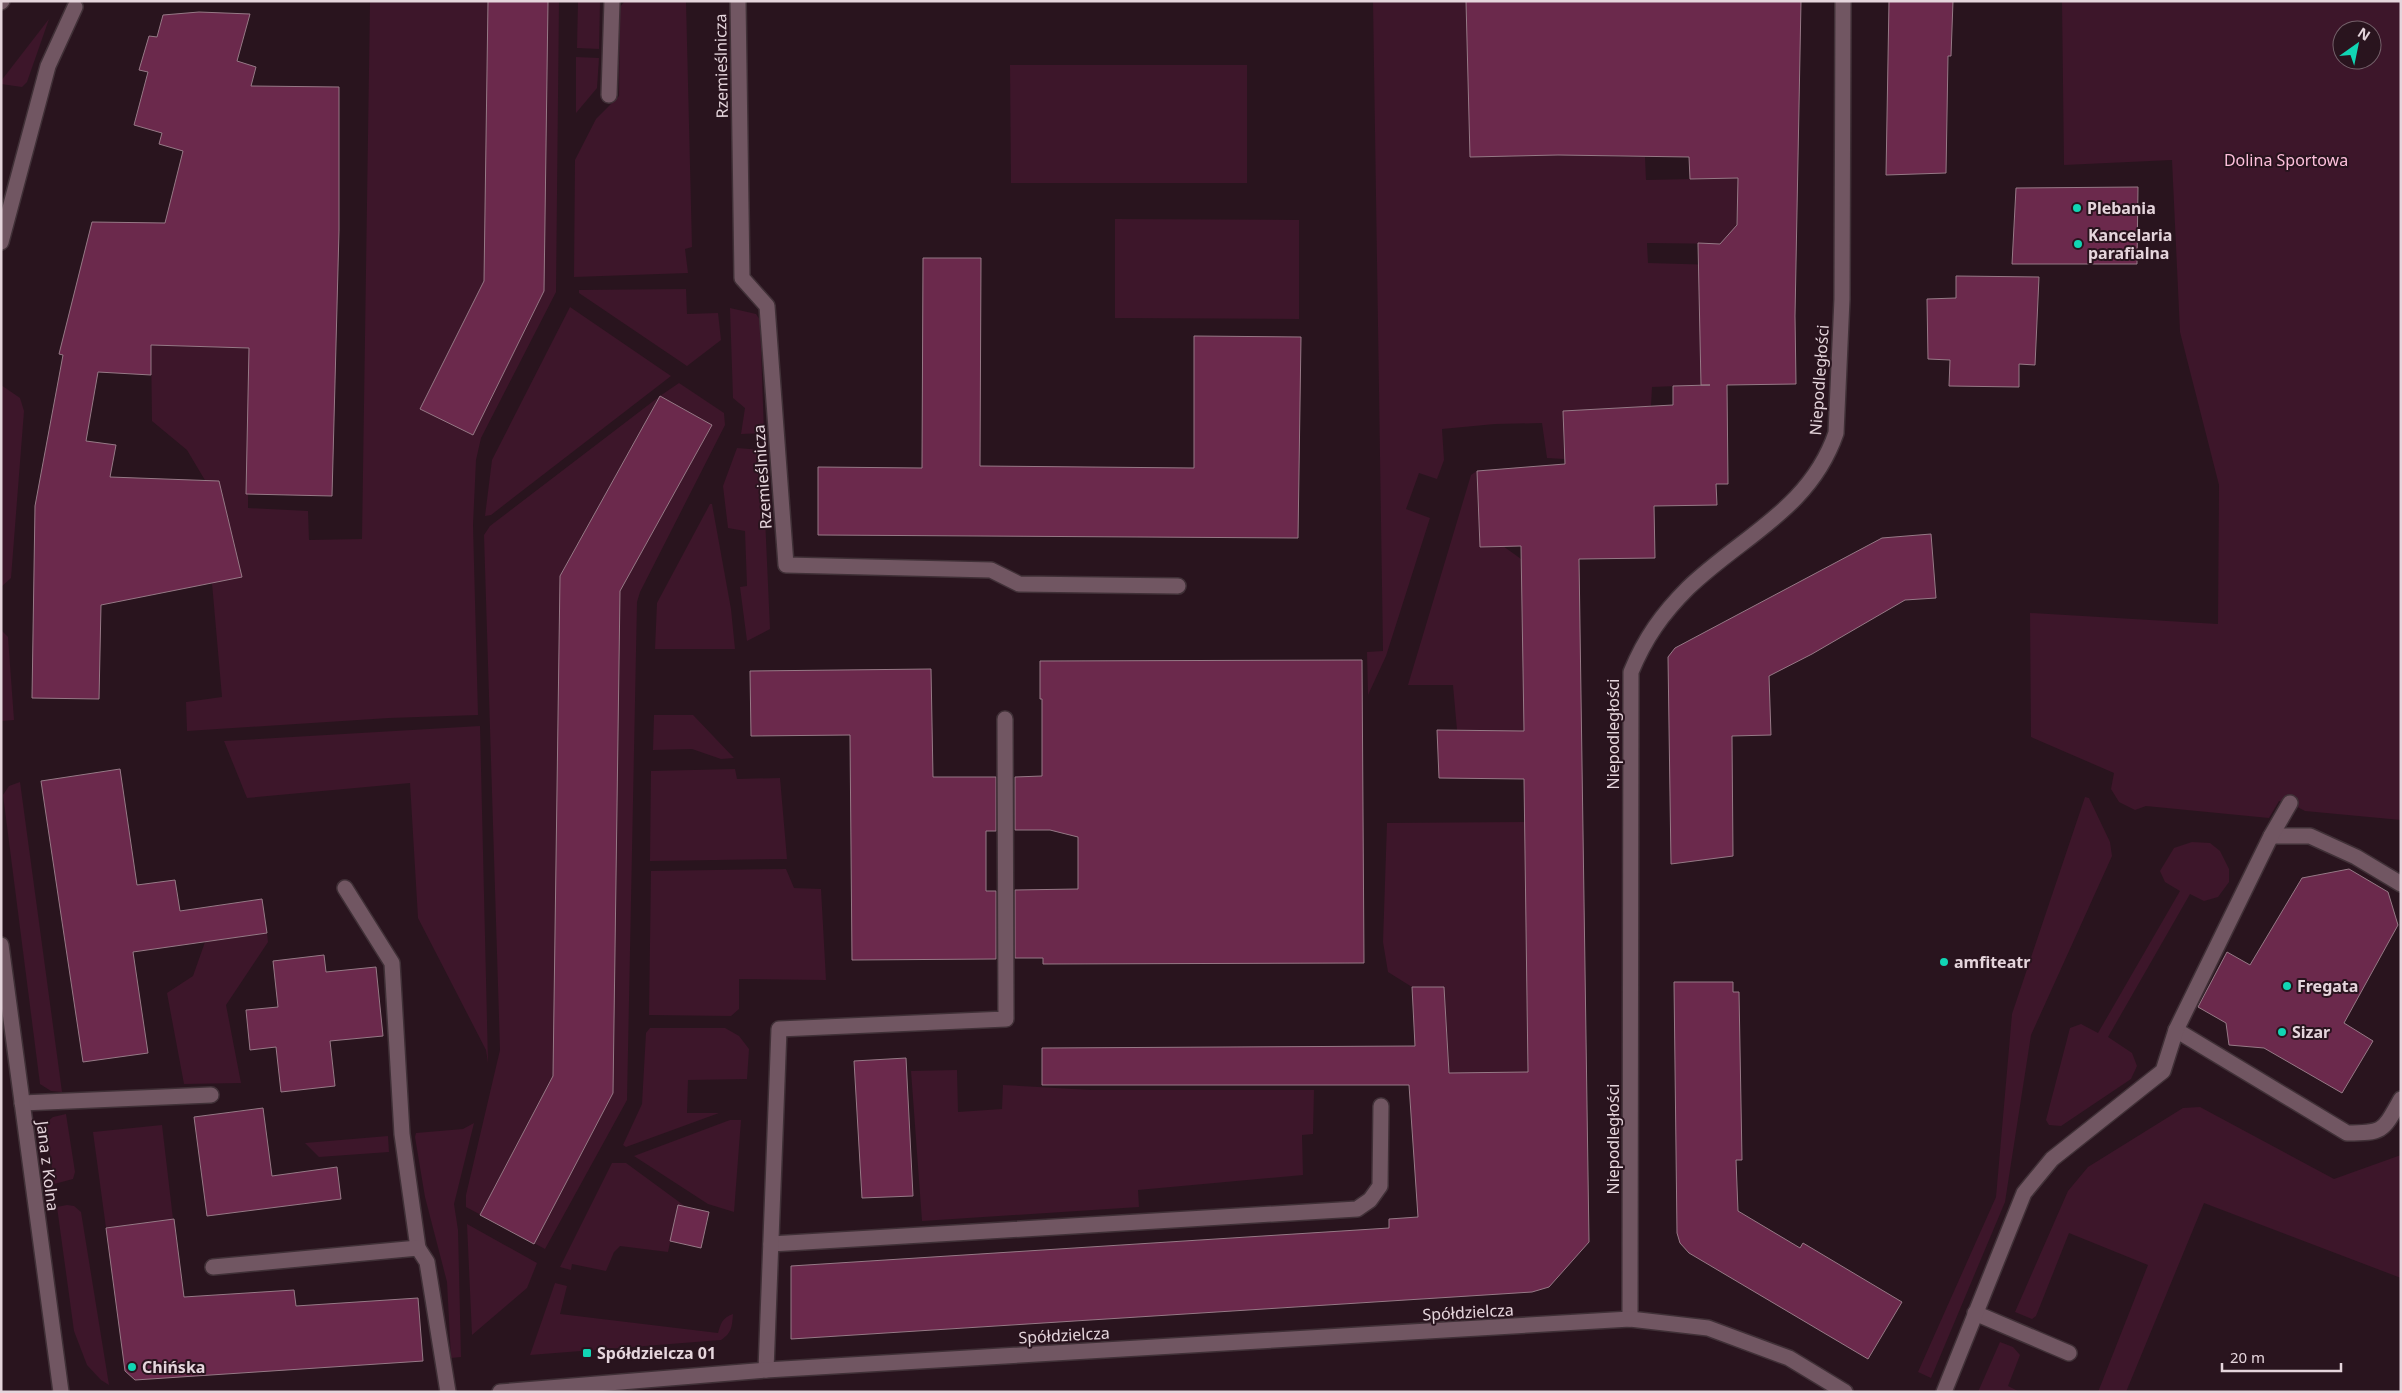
<svg xmlns="http://www.w3.org/2000/svg" width="2402" height="1393" viewBox="0 0 2402 1393" font-family="'Noto Sans',sans-serif">
  <style>
    .green { fill: #3d162a; fill-rule: evenodd }
    .building { fill: #6b294c; stroke: #967986 }
    .lines { fill: none; stroke-linecap: round; stroke-linejoin: round }
    .lane-casing { stroke: #403037; stroke-width: 18 }
    .street-casing { stroke: #403037; stroke-width: 18 }
    .secondary-casing { stroke: #403037; stroke-width: 18 }
    .lane { stroke: #715662; stroke-width: 15 }
    .street { stroke: #715662; stroke-width: 15 }
    .secondary { stroke: #715662; stroke-width: 15 }
    .poi-dot { fill: #11d5b4; stroke: #29141e; stroke-width: 2 }
    .labels { text-anchor: middle; dominant-baseline: central; stroke-width: 4; stroke-linejoin: round; paint-order: stroke }
    .street-label { font-size: 16px; fill: #e5d5dc; stroke: #29141e }
    .park-label { font-size: 16px; fill: #fdbfdb; stroke: #29141e }
    .poi-label { font-size: 16px; font-weight: bold; fill: #e5d5dc; stroke: #29141e; text-anchor: start }
  </style>
  <rect width="100%" height="100%" fill="#29141e"/>
  <g class="green">
    <polygon points="370,1 559,1 556,292 481,438 476,460 473,525 478,715 389,718 187,731 186,702 222,697 212,583 212,492 187,450 152,421 151,345 249,348 248,508 308,511 309,540 362,539"/>
    <polygon points="578,1 600,1 599,49 577,48"/>
    <polygon points="625,1 686,1 692,247 685,249 688,273 574,277 575,160 596,119 619,96 620,7"/>
    <polygon points="1373,1 1466,1 1470,157 1558,155 1645,157 1646,180 1738,178 1736,244 1647,243 1648,263 1718,265 1735,317 1700,318 1701,385 1652,387 1651,406 1563,411 1564,459 1547,458 1542,423 1495,424 1442,429 1444,460 1437,479 1419,473 1406,509 1430,518 1386,656 1368,695 1367,652 1383,651"/>
    <path d="M 2062,1 L 2401,1 L 2401,820 L 2305,811 L 2290,803 L 2279,801 L 2269,818 L 2146,806 L 2135,810 L 2119,802 L 2111,789 L 2114,773 L 2031,737 L 2030,613 L 2218,624 L 2219,485 L 2180,332 L 2172,160 L 2064,165 ZM 2342,30 L 2372,30 L 2372,60 L 2342,60 Z"/>
    <polygon points="49,19 27,82 22,87 1,84 1,81"/>
    <polygon points="576,57 599,58 597,88 576,113"/>
    <polygon points="1010,65 1247,65 1247,183 1011,183"/>
    <polygon points="1115,219 1299,220 1299,319 1115,318"/>
    <polygon points="686,289 687,314 718,313 721,340 687,366 579,293 579,290"/>
    <polygon points="570,307 671,376 491,515 485,516 492,460"/>
    <polygon points="730,308 756,314 760,320 764,433 741,434 745,408 733,398"/>
    <polygon points="679,383 724,413 725,425 640,592 637,602 627,1100 545,1249 466,1207 466,1195 500,1050 484,535 490,526 660,396"/>
    <polygon points="1,385 20,398 24,411 11,578 1,587"/>
    <polygon points="737,448 762,450 770,629 747,641 740,587 747,586 745,531 728,528 723,486"/>
    <polygon points="1477,471 1480,546 1503,546 1521,559 1524,745 1498,730 1457,730 1453,685 1408,685 1471,475"/>
    <polygon points="710,504 712,504 731,609 735,649 655,649 657,603"/>
    <polygon points="1,630 8,637 14,720 1,721"/>
    <polygon points="654,715 693,715 734,758 721,759 692,749 653,750"/>
    <polygon points="480,726 488,1063 486,1050 418,918 410,783 247,798 224,741"/>
    <polygon points="735,769 737,779 780,778 787,859 650,861 651,771"/>
    <polygon points="20,782 62,1092 51,1091 40,1084 3,795 9,786"/>
    <polygon points="2085,797 2089,798 2110,842 2112,856 2031,1035 2005,1202 1931,1378 1918,1372 1996,1197 2012,1014"/>
    <polygon points="1525,822 1528,1095 1449,1073 1444,988 1412,987 1388,972 1383,942 1387,823"/>
    <polygon points="2192,842 2210,843 2220,851 2229,869 2229,882 2218,897 2204,901 2190,894 2108,1037 2132,1053 2137,1066 2131,1079 2061,1126 2049,1125 2046,1120 2070,1028 2081,1024 2098,1033 2180,891 2165,882 2160,871 2174,848"/>
    <polygon points="786,869 794,888 821,889 826,980 739,979 739,1009 731,1016 649,1015 651,871"/>
    <polygon points="267,933 268,942 226,1005 241,1083 184,1084 167,993 193,976 205,942"/>
    <polygon points="650,1028 725,1028 739,1036 749,1049 747,1079 688,1080 687,1113 719,1113 626,1147 623,1145 642,1104 646,1033"/>
    <polygon points="957,1070 958,1112 1002,1109 1003,1085 1091,1090 1314,1090 1313,1134 1302,1135 1303,1175 1138,1190 1139,1207 922,1221 911,1071"/>
    <polygon points="2200,1107 2334,1179 2401,1155 2401,1278 2204,1203 2126,1392 2098,1392 2148,1265 2069,1233 2036,1316 2032,1319 2015,1312 2068,1191 2088,1167 2183,1108"/>
    <polygon points="66,1114 75,1172 73,1179 54,1184 46,1123 53,1117"/>
    <polygon points="730,1120 741,1120 734,1212 708,1204 634,1156"/>
    <polygon points="474,1123 454,1204 458,1230 461,1357 451,1358 447,1282 425,1197 415,1137 416,1133 463,1129"/>
    <polygon points="162,1125 173,1219 106,1228 93,1132"/>
    <polygon points="388,1136 389,1152 319,1157 305,1143"/>
    <polygon points="612,1163 626,1163 686,1207 678,1205 668,1252 620,1246 614,1252 606,1271 572,1264 571,1270 560,1267"/>
    <polygon points="67,1205 74,1206 81,1212 109,1385 101,1380 87,1365 74,1331 57,1207"/>
    <polygon points="467,1224 537,1263 527,1288 472,1335"/>
    <path d="M 555,1283 L 567,1286 L 560,1314 L 718,1333 C 721,1323 722,1318 733,1314 C 732,1326 732,1333 721,1340 L 530,1355 Z"/>
    <polygon points="2000,1342 2013,1347 2020,1355 2008,1386 2020,1392 1978,1392"/>
  </g>
  <g class="building">
    <polygon points="488,1 548,1 544,291 473,435 420,409 484,281"/>
    <polygon points="1466,1 1801,1 1795,316 1796,384 1727,385 1728,484 1716,484 1717,505 1654,506 1655,558 1579,559 1589,1242 1549,1287 1532,1292 791,1339 791,1266 1389,1228 1389,1219 1418,1217 1409,1085 1042,1085 1042,1048 1415,1046 1412,987 1444,987 1449,1073 1528,1072 1524,779 1439,778 1437,730 1524,731 1521,546 1480,547 1477,471 1565,464 1563,411 1673,405 1673,386 1710,385 1701,385 1698,243 1720,244 1737,225 1738,178 1690,179 1689,157 1558,155 1470,157"/>
    <polygon points="1889,1 1953,1 1951,56 1948,56 1946,173 1886,175"/>
    <polygon points="199,12 250,14 237,61 256,67 251,86 339,87 339,230 332,496 246,494 249,348 151,345 151,375 98,372 86,441 116,445 110,477 219,481 242,577 101,605 99,699 32,698 35,506 63,355 59,354 92,222 165,223 183,151 159,144 162,133 134,125 148,72 139,70 149,36 157,37 163,15"/>
    <polygon points="2138,187 2137,264 2012,264 2016,188"/>
    <polygon points="923,258 981,258 980,466 1194,468 1194,336 1301,337 1298,538 818,535 818,467 922,468"/>
    <polygon points="1956,276 2039,277 2035,365 2019,364 2019,387 1949,386 1950,360 1928,359 1927,299 1956,298"/>
    <polygon points="660,396 712,425 620,591 613,1093 534,1244 480,1215 553,1076 560,576"/>
    <polygon points="1931,534 1936,598 1905,600 1812,654 1769,676 1771,735 1732,736 1733,856 1671,864 1668,657 1675,648 1882,538"/>
    <polygon points="1362,660 1364,963 1043,964 1043,958 1015,958 1015,890 1078,889 1078,837 1050,830 1015,830 1015,777 1042,776 1042,699 1040,699 1040,661"/>
    <polygon points="931,669 933,777 996,777 996,831 986,831 986,891 996,891 996,959 852,960 850,735 751,736 750,671"/>
    <polygon points="120,769 137,885 175,880 180,911 262,899 267,933 133,952 148,1053 83,1062 41,781"/>
    <polygon points="2349,869 2388,892 2398,925 2344,1023 2373,1041 2342,1093 2264,1048 2229,1045 2226,1023 2198,1007 2227,952 2250,965 2302,878"/>
    <polygon points="324,955 326,972 376,967 383,1036 330,1041 335,1086 281,1092 276,1047 250,1050 246,1010 278,1007 273,961"/>
    <polygon points="1674,982 1733,982 1733,992 1739,992 1742,1160 1736,1160 1738,1211 1800,1248 1803,1243 1902,1302 1868,1359 1689,1253 1680,1243 1677,1233"/>
    <polygon points="906,1058 913,1196 862,1198 854,1061"/>
    <polygon points="263,1108 272,1176 337,1167 341,1199 207,1216 194,1117"/>
    <polygon points="678,1205 709,1212 701,1248 670,1241"/>
    <polygon points="174,1219 184,1297 294,1290 296,1306 418,1298 423,1361 135,1380 125,1371 106,1228"/>
  </g>
  <g class="lines">
    <g class="lane-casing">
      <g id="lane">
        <polyline points="609,95 612,1"/>
        <polyline points="1,242 48,66 75,7"/>
        <polyline points="2271,836 2310,836 2356,857 2401,884"/>
        <polyline points="345,888 392,963 402,1134 418,1248"/>
        <path d="M 2176,1030 L 2347,1133 C 2384,1133 2383,1131 2401,1099"/>
        <polyline points="22,1103 211,1095"/>
        <polyline points="771,1244 1357,1209 1370,1200 1380,1186 1381,1106"/>
        <polyline points="213,1267 418,1248 427,1262 448,1392"/>
        <polyline points="1975,1313 2069,1353"/>
        <polyline points="766,1370 779,1029 1006,1019 1005,719"/>
        <polyline points="1944,1392 2024,1193 2052,1159 2163,1071 2176,1030 2271,836 2290,803"/>
      </g>
    </g>
    <g class="street-casing">
      <g id="street">
        <polyline points="738,1 742,278 767,306 786,565 991,570 1019,584 1178,586"/>
        <polyline points="1,945 61,1392"/>
        <path d="M 1630,1319 L 1631,672 C 1645,638 1662,614 1688,588 C 1742,536 1810,509 1836,433 L 1842,299 L 1843,1"/>
        <polyline points="500,1392 766,1370 1630,1319 1708,1328 1789,1358 1845,1392"/>
      </g>
    </g>
    <g class="secondary-casing">
      <polyline id="secondary" points="1,2 2,1"/>
    </g>
    <use href="#lane" class="lane"/>
    <use href="#street" class="street"/>
    <use href="#secondary" class="secondary"/>
  </g>
  <g class="poi-dot">
    <circle cx="2077" cy="208" r="5"/>
    <circle cx="2078" cy="244" r="5"/>
    <circle cx="1944" cy="962" r="5"/>
    <circle cx="2287" cy="986" r="5"/>
    <circle cx="2282" cy="1032" r="5"/>
    <rect x="582" y="1348" width="10" height="10" rx="2.5"/>
    <circle cx="132" cy="1367" r="5"/>
  </g>
  <g class="labels">
    <g class="street-label">
      <text transform="translate(721 66) rotate(-91)">Rzemieślnicza</text>
      <text transform="translate(1819 380) rotate(-86)">Niepodległości</text>
      <text transform="translate(762 477) rotate(-94)">Rzemieślnicza</text>
      <text transform="translate(1613 734) rotate(-90)">Niepodległości</text>
      <text transform="translate(1613 1139) rotate(-90)">Niepodległości</text>
      <text transform="translate(48 1166) rotate(83)">Jana z Kolna</text>
      <text transform="translate(1468 1312) rotate(-3)">Spółdzielcza</text>
      <text transform="translate(1064 1335) rotate(-3)">Spółdzielcza</text>
    </g>
    <g class="park-label">
      <text x="2286" y="160">Dolina Sportowa</text>
    </g>
    <g class="poi-label">
      <text x="2087" y="208">Plebania</text>
      <text x="2088" y="235">Kancelaria<tspan x="2088" dy="18">parafialna</tspan></text>
      <text x="1954" y="962">amfiteatr</text>
      <text x="2297" y="986">Fregata</text>
      <text x="2292" y="1032">Sizar</text>
      <text x="597" y="1353">Spółdzielcza 01</text>
      <text x="142" y="1367">Chińska</text>
    </g>
  </g>
  <rect width="2402" height="1393" fill="none" stroke="#e5d5dc" stroke-width="5"/>
  <g transform="translate(2357 45) rotate(33)"><circle r="24" fill="#29141e" stroke="#74616a"/>
  <path d="M0-4L9 19L0 12L-9 19Z" fill="#11d5b4"/>
  <text y="-8" font-size="14" font-weight="bold" text-anchor="middle" fill="#e5d5dc">N</text>
  </g>
  <path d="M2222 1363v8h119v-8" fill="none" stroke="#e5d5dc" stroke-width="2.5"/>
  <text x="2230" y="1363" font-size="15" fill="#e5d5dc" stroke="#29141e" stroke-width="4" paint-order="stroke">20 m</text>
</svg>
